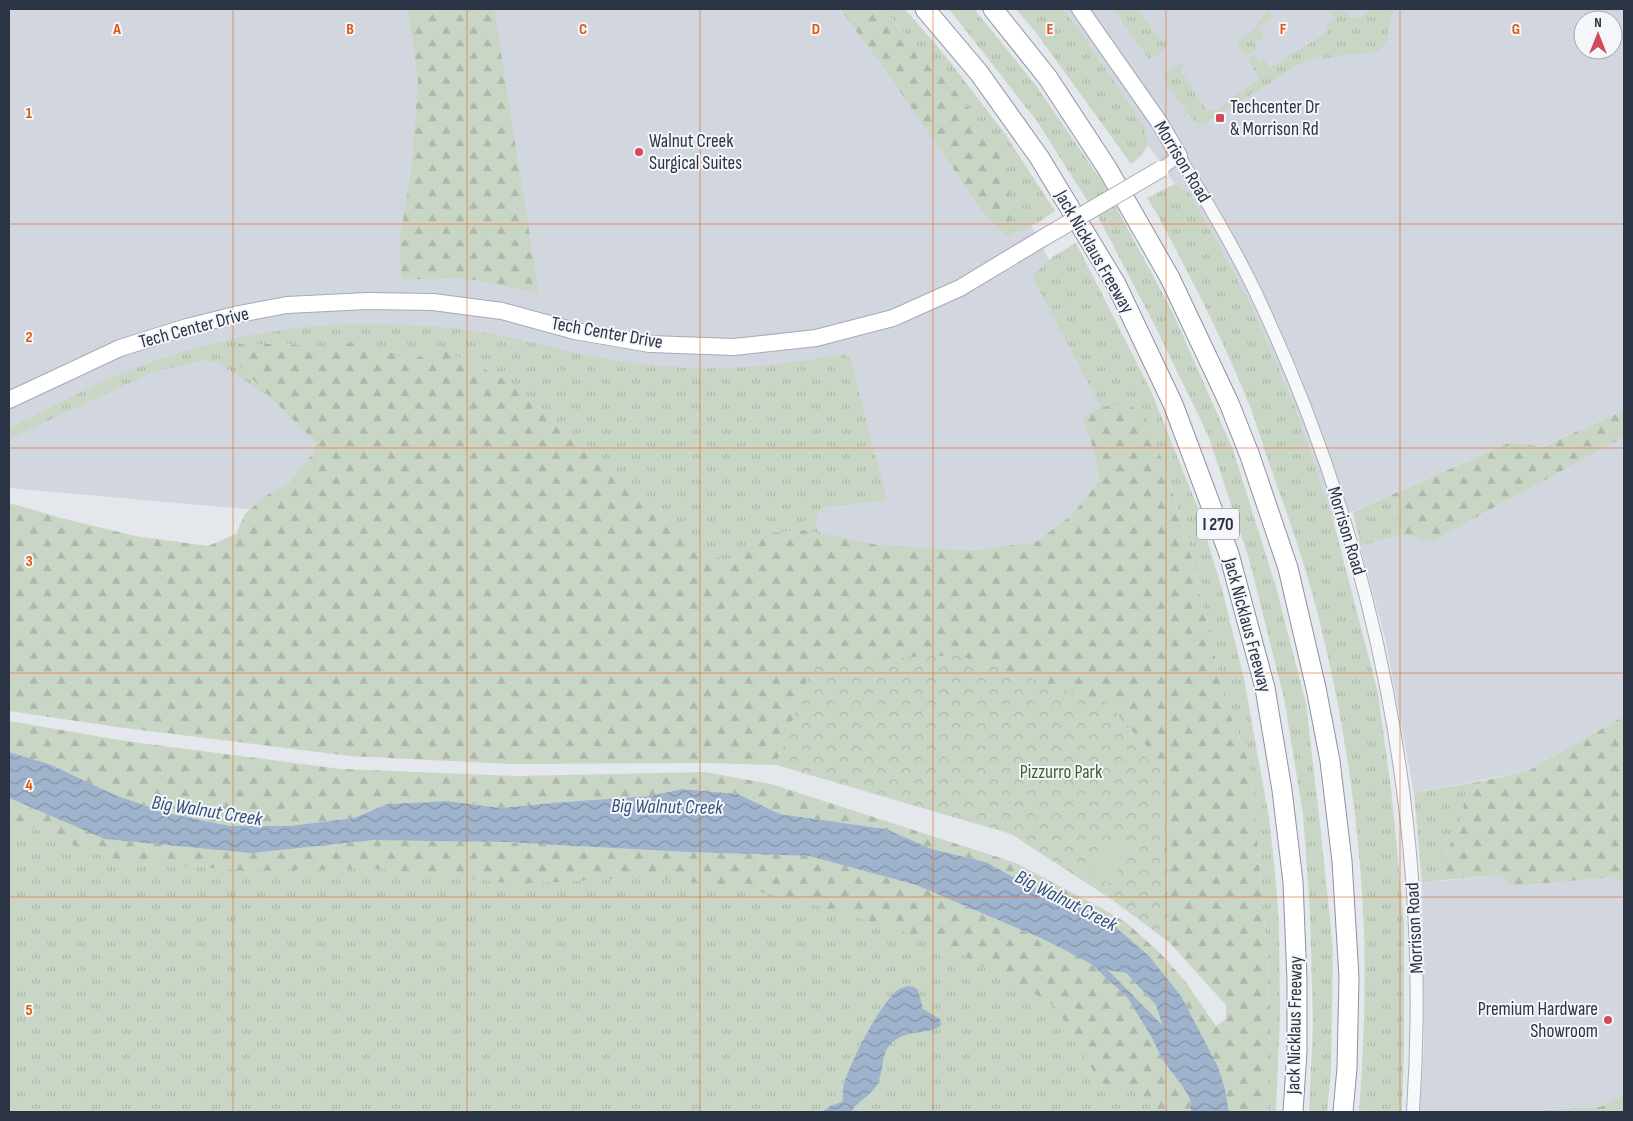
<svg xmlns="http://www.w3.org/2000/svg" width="1633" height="1121" viewBox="0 0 1633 1121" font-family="'Sofia Sans Condensed',sans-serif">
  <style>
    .built { fill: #d2d6de; fill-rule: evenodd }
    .grass { fill: url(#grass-tufts) }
    .forest { fill: url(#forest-firs) }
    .park { fill: url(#park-crowns) }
    .pitch { fill: #c9d6c5 }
    .water { fill: url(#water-waves); fill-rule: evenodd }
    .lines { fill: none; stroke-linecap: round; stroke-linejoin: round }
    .minor-casing { stroke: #a9aeb7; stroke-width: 14 }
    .major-casing { stroke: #a3abb8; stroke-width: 18 }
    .highway-casing { stroke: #8b94a3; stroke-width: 21 }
    .minor { stroke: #f7f8fa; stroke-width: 12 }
    .major { stroke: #fff; stroke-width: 16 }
    .highway { stroke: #fff; stroke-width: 19 }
    .major-bridge-casing { stroke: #a3abb8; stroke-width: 18; stroke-linecap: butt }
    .major-bridge { stroke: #fff; stroke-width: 16 }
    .grid { fill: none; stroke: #df570f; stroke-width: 1; stroke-opacity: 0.55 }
    .poi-dot { fill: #d1495b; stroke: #f4f6f9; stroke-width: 2 }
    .labels { text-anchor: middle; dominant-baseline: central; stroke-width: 4; stroke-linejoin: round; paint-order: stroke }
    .shield { fill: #f4f6f9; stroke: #676e7b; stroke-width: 1 }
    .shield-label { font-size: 18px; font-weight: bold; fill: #2b3445 }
    .poi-label { font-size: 19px; fill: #2b3445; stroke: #f4f6f9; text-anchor: start }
    .street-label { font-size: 19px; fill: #2b3445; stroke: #f4f6f9 }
    .park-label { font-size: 19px; fill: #3f6138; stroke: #f4f6f9 }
    .water-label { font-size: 20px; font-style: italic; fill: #34527a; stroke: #f4f6f9 }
    .grid-label { font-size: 16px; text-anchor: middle; font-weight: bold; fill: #df570f; stroke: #f4f6f9; stroke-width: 4; stroke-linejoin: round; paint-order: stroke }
  </style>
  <defs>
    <pattern id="grass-tufts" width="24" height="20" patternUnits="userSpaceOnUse" patternTransform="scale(1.25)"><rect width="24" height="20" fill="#c9d6c5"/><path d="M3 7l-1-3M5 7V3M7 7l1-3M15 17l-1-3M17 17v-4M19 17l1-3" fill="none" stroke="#adb8ab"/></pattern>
    <pattern id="forest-firs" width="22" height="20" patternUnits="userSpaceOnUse" patternTransform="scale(1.25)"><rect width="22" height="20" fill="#c9d6c5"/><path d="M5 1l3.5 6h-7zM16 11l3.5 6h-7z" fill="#adb8ab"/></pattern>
    <pattern id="park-crowns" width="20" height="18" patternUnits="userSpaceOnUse" patternTransform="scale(1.25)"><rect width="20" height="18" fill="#c9d6c5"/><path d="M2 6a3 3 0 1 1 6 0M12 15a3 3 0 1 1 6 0" fill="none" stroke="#adb8ab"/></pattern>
    <pattern id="water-waves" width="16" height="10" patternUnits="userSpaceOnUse" patternTransform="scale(1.25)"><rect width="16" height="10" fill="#9fb4cc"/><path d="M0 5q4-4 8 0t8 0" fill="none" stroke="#8293a7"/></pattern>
  </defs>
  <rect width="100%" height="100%" fill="#e4e7ec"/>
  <g class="built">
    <polygon points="9,9 869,9 1003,172 1112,380 1180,592 9,488"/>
    <path d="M 1062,9 L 1624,9 L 1624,410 L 1541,447 L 1511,442 L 1333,520 L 1297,412 L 1252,307 L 1190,193 L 1175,184 L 1148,145 L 1145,128 L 1078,28 ZM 1583,20 L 1613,20 L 1613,50 L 1583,50 Z"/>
    <polygon points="1624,437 1624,716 1528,771 1414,793 1385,637 1360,546 1402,534 1431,542"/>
    <polygon points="1500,875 1511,886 1616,877 1624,886 1624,1095 1600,1107 1502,1112 1420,1112 1424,1046 1422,883"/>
  </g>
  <g class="grass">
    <polygon points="883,9 905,9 943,53 1003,131 1055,211 1037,223 1008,236 1001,230 1010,225 1009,197 999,150 958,94"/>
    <polygon points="949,9 974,9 1034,83 1102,181 1173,313 1233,450 1276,587 1306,704 1320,824 1333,949 1331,1071 1327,1112 1309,1112 1313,1025 1310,912 1303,814 1284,698 1249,559 1208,435 1157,330 1101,222 1036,120"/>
    <polygon points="1016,9 1062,9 1078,28 1145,128 1148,145 1141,156 1131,164 1037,34"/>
    <path d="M 1113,9 L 1138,9 L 1161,41 L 1166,38 L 1169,41 C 1165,50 1158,56 1149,59 Z"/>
    <polygon points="1268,9 1273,17 1258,27 1264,37 1254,43 1257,49 1246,56 1237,42 1253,31"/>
    <polygon points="1328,9 1344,9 1351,19 1360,17 1372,9 1393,9 1387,41 1378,51 1372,53 1346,54 1324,59 1322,55 1296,66 1204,124 1199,124 1195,122 1170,90 1163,78 1166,73 1185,61 1186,65 1180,69 1207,112 1213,109 1216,110 1227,103 1229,99 1260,79 1247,59 1255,54 1260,61 1264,59 1270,68 1328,32 1325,25 1334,19"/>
    <path d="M 1175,184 L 1190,193 L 1252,307 L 1297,412 L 1333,520 L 1378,693 L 1392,797 L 1404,924 L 1404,1045 L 1402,1112 L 1359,1112 C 1365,1034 1367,956 1361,878 C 1354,785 1338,690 1314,600 C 1302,555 1286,510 1270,466 C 1263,446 1257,425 1249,404 C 1223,339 1190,276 1157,214 L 1147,198 Z"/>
    <polygon points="1076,243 1151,391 1197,506 1222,589 1244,679 1269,818 1276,882 1279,928 1280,1016 1276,1112 1266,1112 1270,1034 1267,952 1251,769 1226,704 1187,538 1163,462 1127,404 1101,407 1032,276 1054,256"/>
    <path d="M 348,324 C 393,324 437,325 481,332 C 532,340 582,357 634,363 C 704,373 775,368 845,353 L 847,358 L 850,357 L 887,500 L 824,507 L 818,513 L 816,527 L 821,534 L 803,530 L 762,534 L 728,565 L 610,470 L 555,420 L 499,376 L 441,349 L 410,360 L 358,340 L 331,350 L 289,344 L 238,364 L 274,400 L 218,363 L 205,360 L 151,373 L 9,439 L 9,428 C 46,411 81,390 119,375 C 176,351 237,335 299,328 C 315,326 332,325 348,324 Z"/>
    <polygon points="1391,495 1402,534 1360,546 1353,512"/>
    <polygon points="1487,780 1465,796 1460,828 1443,856 1443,880 1422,883 1414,793"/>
    <polygon points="9,810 688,856 1162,1004 1195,1112 9,1112"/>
  </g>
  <g class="forest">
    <polygon points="408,9 494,9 539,294 477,280 448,277 440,279 401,279 400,237 411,172 418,81"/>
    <polygon points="840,9 883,9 958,94 999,150 1009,173 1010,225 1001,230 985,215 887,72"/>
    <polygon points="358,340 410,360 441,349 499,376 555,420 610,470 728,565 762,534 803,530 878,545 974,551 1036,542 1072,515 1100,480 1091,441 1082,418 1101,407 1127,404 1144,414 1163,462 1187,538 1226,704 1251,769 1267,952 1270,1034 1266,1112 1229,1112 1225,1089 1121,932 1102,915 1032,887 986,862 932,849 886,829 780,814 738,794 682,789 650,796 563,802 501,808 447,801 387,804 354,818 289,826 230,826 167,813 115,795 9,752 9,721 132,742 341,769 518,776 705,772 771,784 1016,863 1099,907 1127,923 1161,954 1185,981 1216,1026 1226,1019 1226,1005 1170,943 1162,764 815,662 776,765 709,763 511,764 350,756 117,727 9,711 9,503 61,518 135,536 208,546 236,534 245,514 266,496 289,483 315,451 315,442 238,364 238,344 289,344 331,350"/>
    <polygon points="1624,410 1624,437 1431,542 1402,534 1391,495 1511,442 1542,447"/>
    <polygon points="1624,716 1624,886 1616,877 1511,886 1500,875 1443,880 1443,856 1460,828 1465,796 1487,780 1528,771"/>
    <polygon points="9,798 105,839 251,853 373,840 504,842 686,852 809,856 916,885 1045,940 1091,964 1127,997 1151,1036 1163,1060 1183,1087 1190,1099 1191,1112 1151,1112 1150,1104 1129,1088 1111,1088 1099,1081 1056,1007 1041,997 1028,991 1016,989 973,960 933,941 826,908 743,888 650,877 517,884 371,868 244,871 117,859 92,853 9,818"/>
    <polygon points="1107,969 1126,973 1156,1005 1163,1028"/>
    <polygon points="1624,1095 1624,1112 1502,1112 1600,1107"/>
  </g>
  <polygon class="park" points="957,655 1107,703 1163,764 1170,943 1111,899 1011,834 776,765 814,662"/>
  <polygon class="pitch" points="1108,840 1129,851 1111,884 1090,873"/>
  <g class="water">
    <path d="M 9,752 L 49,764 L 115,795 L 167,813 L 230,826 L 289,826 L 354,818 L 387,804 L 447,801 L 501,808 L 563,802 L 650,796 L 682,789 L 738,794 L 780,814 L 886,829 L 932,849 L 986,862 L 1032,887 L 1102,915 L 1149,956 L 1181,996 L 1218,1067 L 1225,1089 L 1229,1112 L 1191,1112 L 1190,1099 L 1183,1087 L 1163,1060 L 1151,1036 L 1127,997 L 1091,964 L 1045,940 L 916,885 L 809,856 L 686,852 L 504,842 L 373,840 L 251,853 L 105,839 L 9,798 ZM 1108,970 L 1126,973 L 1156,1005 L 1163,1026 Z"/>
    <path d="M 908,986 L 914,987 L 918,990 L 923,1009 L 940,1019 L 941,1025 C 933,1034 910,1030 897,1039 C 880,1049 885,1064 879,1080 C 874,1095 859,1099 851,1112 L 822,1112 L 830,1106 L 842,1102 C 844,1096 842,1090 844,1084 C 850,1063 882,998 901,988 C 903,987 906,987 908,986 Z"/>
  </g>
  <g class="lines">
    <g class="minor-casing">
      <path id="minor" d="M 1161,169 L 1179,156 C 1205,199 1231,242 1253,287 C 1377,546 1432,826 1413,1112"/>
    </g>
    <g class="major-casing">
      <g id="major">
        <polyline points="1080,9 1159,122 1179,156"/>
        <polyline points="9,400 120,348 187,327 239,314 287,305 367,301 433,302 502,311 575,331 650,344 734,347 816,338 893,318 960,288 1043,238"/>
      </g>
    </g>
    <g class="highway-casing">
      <g id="highway">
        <polyline points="925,9 979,73 1039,157 1116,284 1173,404 1229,554 1265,688 1282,790 1293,882 1297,980 1297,1051 1293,1112"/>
        <polyline points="993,9 1048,78 1107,168 1170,278 1229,403 1250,456 1288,568 1316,688 1330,761 1342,861 1349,977 1347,1068 1343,1112"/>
      </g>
    </g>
    <use href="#minor" class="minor"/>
    <use href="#major" class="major"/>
    <use href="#highway" class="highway"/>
    <g class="major-bridge-casing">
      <polyline id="major-bridge" points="1043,238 1161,169"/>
    </g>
    <use href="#major-bridge" class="major-bridge"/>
  </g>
  <path class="grid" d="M 233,9 L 233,1112M 467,9 L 467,1112M 700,9 L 700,1112M 933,9 L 933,1112M 1166,9 L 1166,1112M 1400,9 L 1400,1112M 9,224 L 1624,224M 9,448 L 1624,448M 9,673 L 1624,673M 9,897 L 1624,897"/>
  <g class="poi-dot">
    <rect x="1215" y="113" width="10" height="10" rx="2.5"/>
    <circle cx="639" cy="152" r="5"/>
    <circle cx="1608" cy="1020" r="5"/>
  </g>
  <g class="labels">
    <rect class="shield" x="1197" y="508.5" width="42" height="31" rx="4"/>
    <g class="shield-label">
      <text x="1218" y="524">I 270</text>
    </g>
    <g class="poi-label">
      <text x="1230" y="107">Techcenter Dr<tspan x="1230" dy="22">&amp; Morrison Rd</tspan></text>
      <text x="649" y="141">Walnut Creek<tspan x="649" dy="22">Surgical Suites</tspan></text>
      <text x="1598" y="1009" text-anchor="end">Premium Hardware<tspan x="1598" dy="22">Showroom</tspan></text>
    </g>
    <g class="street-label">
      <text transform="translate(1182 162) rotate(59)">Morrison Road</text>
      <text transform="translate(1094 252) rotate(60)">Jack Nicklaus Freeway</text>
      <text transform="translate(194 328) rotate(-15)">Tech Center Drive</text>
      <text transform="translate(607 333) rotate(10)">Tech Center Drive</text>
      <text transform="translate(1346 531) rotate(73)">Morrison Road</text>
      <text transform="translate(1247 625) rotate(75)">Jack Nicklaus Freeway</text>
      <text transform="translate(1415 928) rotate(-93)">Morrison Road</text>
      <text transform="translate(1295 1025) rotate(-89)">Jack Nicklaus Freeway</text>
    </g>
    <g class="park-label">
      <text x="1061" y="772">Pizzurro Park</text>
    </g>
    <g class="water-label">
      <text transform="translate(667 807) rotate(1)">Big Walnut Creek</text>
      <text transform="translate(207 811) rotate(9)">Big Walnut Creek</text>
      <text transform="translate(1066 901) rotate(27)">Big Walnut Creek</text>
    </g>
  </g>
  <g class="grid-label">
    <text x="117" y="34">A</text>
    <text x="350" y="34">B</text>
    <text x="583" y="34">C</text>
    <text x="816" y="34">D</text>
    <text x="1050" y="34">E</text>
    <text x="1283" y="34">F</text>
    <text x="1516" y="34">G</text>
    <text x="29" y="118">1</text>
    <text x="29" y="342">2</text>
    <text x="29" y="566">3</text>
    <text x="29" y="790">4</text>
    <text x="29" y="1015">5</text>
  </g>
  <rect width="1633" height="1121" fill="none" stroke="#2b3445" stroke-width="20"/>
  <g transform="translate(1598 35)"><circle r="24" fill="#f4f6f9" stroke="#a4a8b1"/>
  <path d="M0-4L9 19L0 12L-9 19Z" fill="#d1495b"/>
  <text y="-8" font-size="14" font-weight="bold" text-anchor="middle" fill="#2b3445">N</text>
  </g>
</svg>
